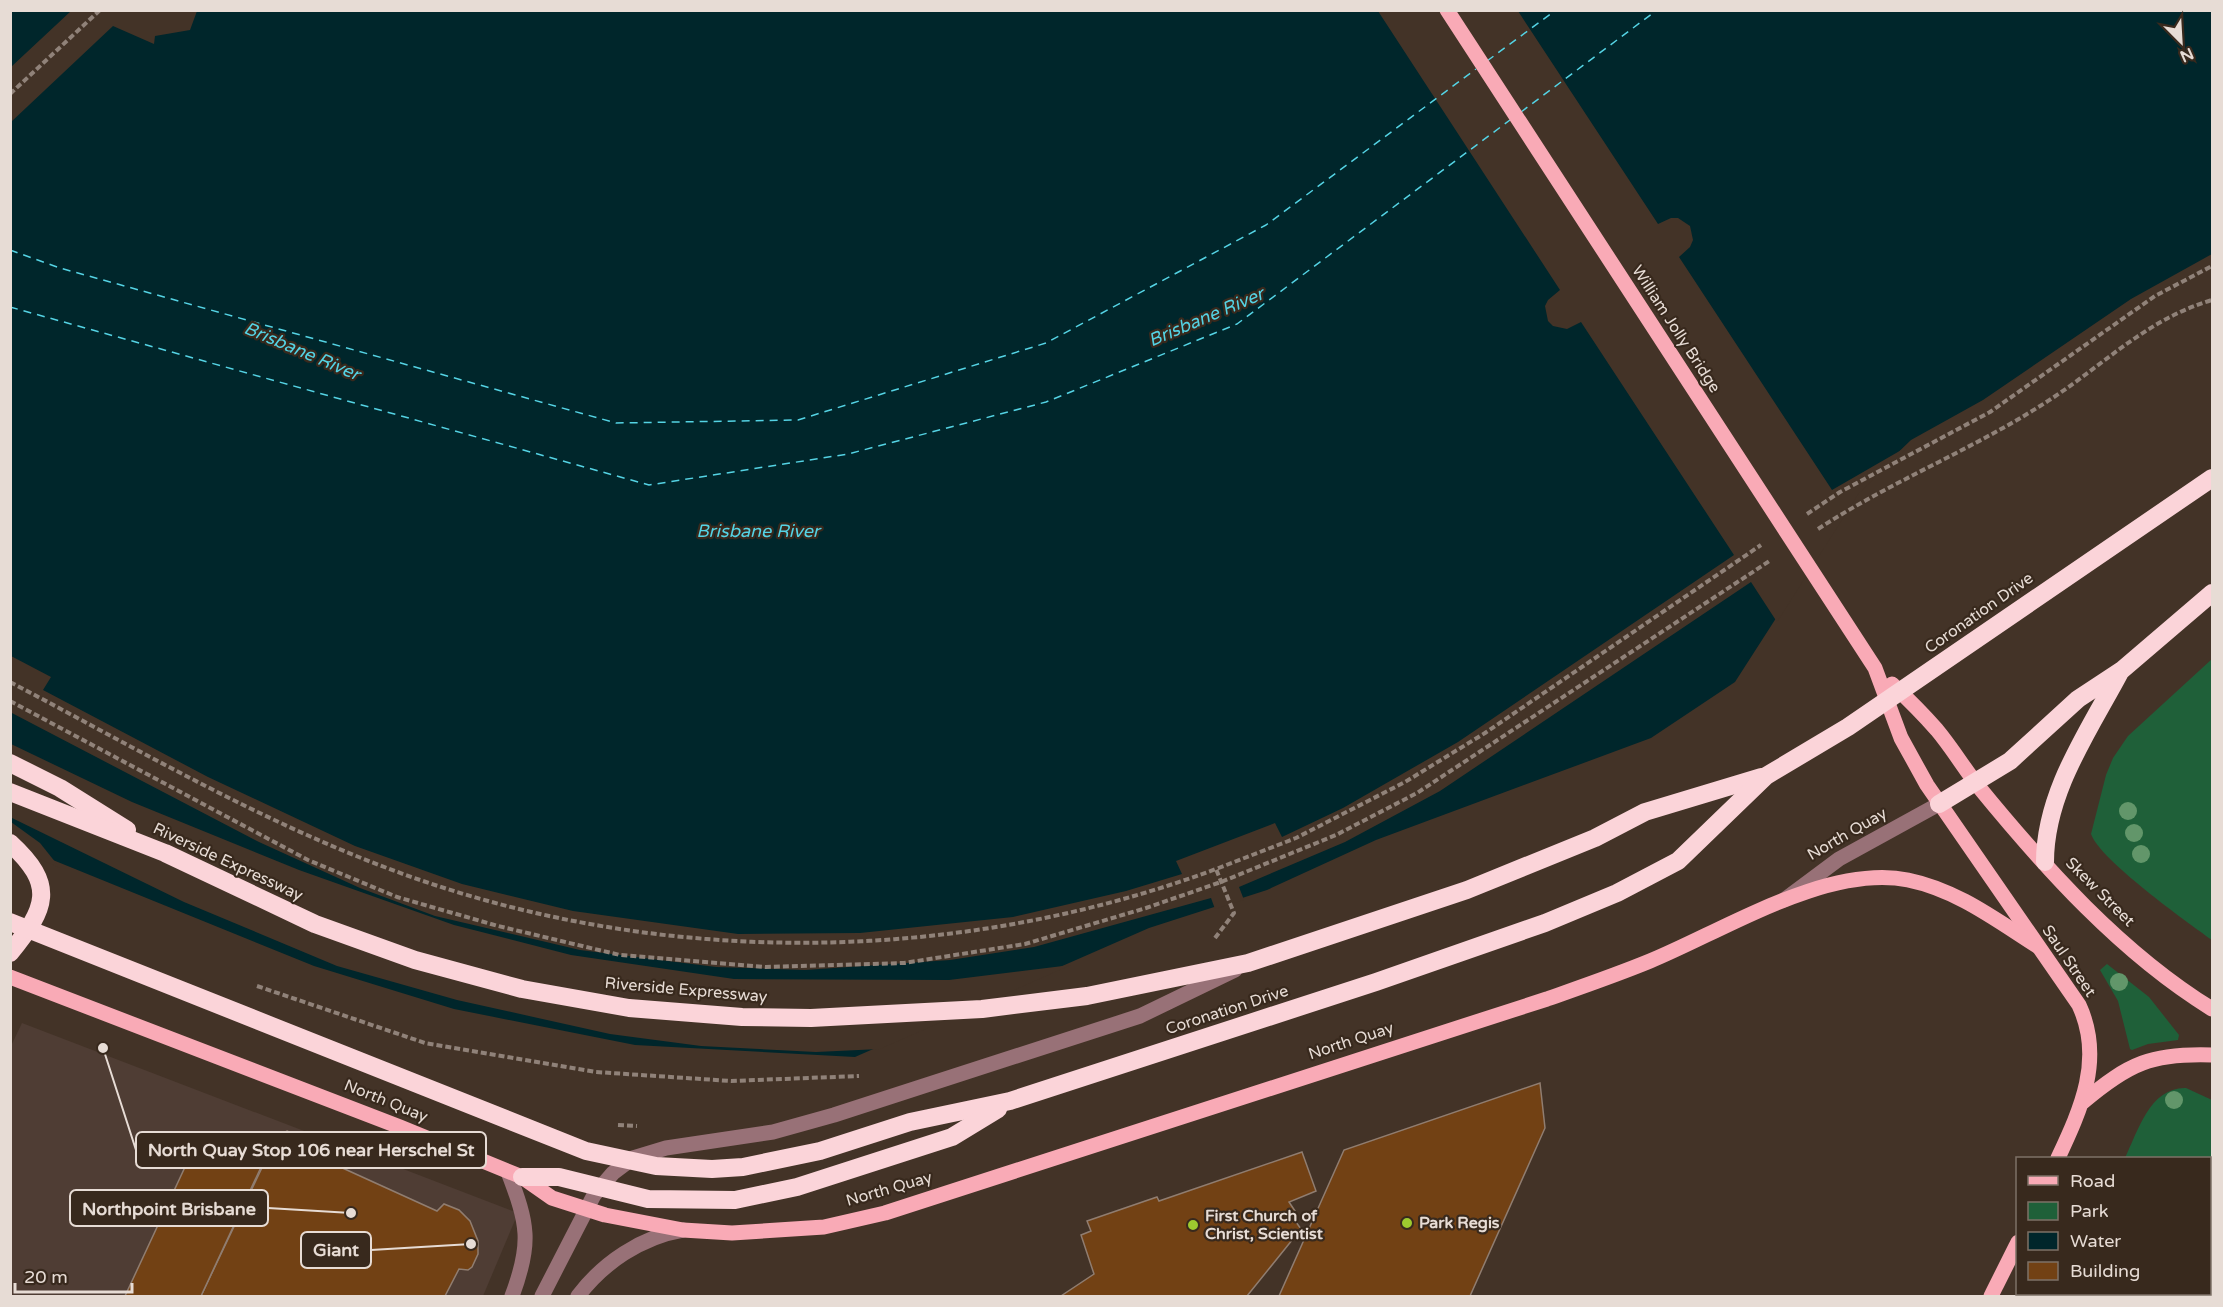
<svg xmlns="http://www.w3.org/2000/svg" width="2223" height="1307" viewBox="0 0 2223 1307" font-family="'Varela Round',sans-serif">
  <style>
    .commercial { fill: #4f3d34 }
    .green { fill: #1f6039 }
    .water { fill: #00262b }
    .pier { fill: #433327 }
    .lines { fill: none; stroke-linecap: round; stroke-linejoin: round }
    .ferry { stroke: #54d3e4; stroke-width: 1.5; stroke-dasharray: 8 6; stroke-linecap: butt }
    .building { fill: #724114; stroke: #907d70; stroke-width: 1.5 }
    .path { stroke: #908279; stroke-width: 4; stroke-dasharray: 6 3; stroke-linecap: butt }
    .minor { stroke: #987177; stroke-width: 15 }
    .major { stroke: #f9aab6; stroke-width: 15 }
    .highway { stroke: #fbd4d9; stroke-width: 18 }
    .tree { fill: #62966a }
    .poi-dot { fill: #9dca2f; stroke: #38291d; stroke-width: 2 }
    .labels { text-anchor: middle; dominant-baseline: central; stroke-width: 4.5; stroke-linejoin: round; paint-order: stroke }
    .street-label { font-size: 16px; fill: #e7dcd5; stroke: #38291d }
    .poi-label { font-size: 16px; font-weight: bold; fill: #e7dcd5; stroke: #38291d; text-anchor: start }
    .water-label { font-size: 18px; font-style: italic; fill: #54d3e4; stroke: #38291d }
    .leader { fill: none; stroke: #e7dcd5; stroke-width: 2 }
    .callout-dot { fill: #e7dcd5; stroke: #38291d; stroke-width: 2 }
    .callout { fill: #38291d; stroke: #e7dcd5; stroke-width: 2 }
    .callout-label { font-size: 18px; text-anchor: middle; font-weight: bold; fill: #e7dcd5 }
  </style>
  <rect width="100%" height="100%" fill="#433327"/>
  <polygon class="commercial" points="22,1023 518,1213 483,1296 11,1296 10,1048"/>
  <g class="green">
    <path d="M 2212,659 L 2212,940 C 2187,922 2100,860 2091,834 L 2106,775 L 2113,758 L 2128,736 Z"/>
    <polygon points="2107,964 2149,997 2179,1035 2178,1040 2148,1044 2132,1050 2130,1049 2118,1001 2100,970"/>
    <path d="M 2186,1088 L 2212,1100 L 2212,1296 L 2063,1296 L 2064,1294 L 2210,1294 L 2210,1158 L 2125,1158 C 2138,1131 2150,1087 2186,1088 Z"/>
  </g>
  <polygon class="water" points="11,11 2212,11 2212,254 2131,299 1983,400 1911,440 1857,492 1735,682 1651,738 1376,840 1267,890 1149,928 855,1057 635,1045 454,1009 314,966 11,843"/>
  <g class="pier">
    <polygon points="71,11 197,11 190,30 155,36 154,44 113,26 11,122 11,67"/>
    <polygon points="1378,11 1518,11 1658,224 1671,218 1678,218 1690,226 1693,240 1690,247 1679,257 1832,490 1910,445 1859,493 1777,622 1751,582 1440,791 1345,842 1239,887 1244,900 1215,909 1211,898 1034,947 950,960 805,970 716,967 580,950 435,916 360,888 259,842 10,712 11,656 51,677 43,690 208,777 355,846 462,884 573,911 738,934 860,933 1013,917 1126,891 1182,874 1176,861 1275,823 1282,837 1343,808 1458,742 1734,555 1581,322 1567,329 1553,326 1548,321 1545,306 1548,300 1560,290"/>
    <polygon points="11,744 132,802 299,870 454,925 571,955 734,979 949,980 1071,965 880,1049 816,1052 701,1046 610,1034 457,1000 337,966 184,902 12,818 11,820"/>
    <polygon points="11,822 40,843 60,868 10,846"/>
  </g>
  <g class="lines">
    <g class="ferry">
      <polyline points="1487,61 1556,10"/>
      <polyline points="1521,112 1657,10"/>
      <polyline points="10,250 60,268 616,423 798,420 1046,343 1266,225 1476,69"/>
      <polyline points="10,307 649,485 848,454 1046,402 1237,324 1510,120"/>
    </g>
  </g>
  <g class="building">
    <polygon points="1540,1083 1545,1128 1470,1296 1279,1296 1344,1150"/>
    <polygon points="287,1131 313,1143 316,1150 314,1155 437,1211 444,1204 459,1210 470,1221 478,1241 478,1254 472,1267 468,1270 459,1269 445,1296 201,1296 277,1136"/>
    <polygon points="199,1137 262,1165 201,1296 125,1296"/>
    <polygon points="1302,1152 1316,1191 1289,1202 1295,1211 1291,1215 1301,1229 1247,1296 1061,1296 1094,1274 1081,1235 1091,1231 1087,1221 1157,1197 1159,1201"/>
  </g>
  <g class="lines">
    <g class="path">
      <polyline points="10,94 100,10"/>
      <polyline points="1807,514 1840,492 1990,412 2155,296 2212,266"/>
      <path d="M 1818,529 C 1893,480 1979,447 2054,397 C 2108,361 2148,319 2212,300"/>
      <path d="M 10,682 C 134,747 256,819 387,868 C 650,968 952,967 1216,869"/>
      <polyline points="10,701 308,860 397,897 498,926 620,955 766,967 904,963 1025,944 1146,908 1221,882 1336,835 1417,793 1771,560"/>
      <polyline points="1215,938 1234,913 1216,869 1296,838 1405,782 1485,733 1761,545"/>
      <polyline points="257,986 425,1043 596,1072 731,1081 859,1076"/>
      <polyline points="618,1125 637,1126"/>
      <polyline points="2158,1294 2159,1296"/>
    </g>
    <g class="minor">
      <polyline points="1784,900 1839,859 1939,804"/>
      <path d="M 508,1172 C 528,1224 532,1243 512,1296"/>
      <polyline points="542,1296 594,1195 613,1173 633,1158 666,1148 773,1132 834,1115 1140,1016 1235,970"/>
      <path d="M 578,1296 C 603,1263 641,1237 683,1230"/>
    </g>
    <g class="major">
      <path d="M 1447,10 L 1875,668 L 1901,738 L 1927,785 L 2079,1005 C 2104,1059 2081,1109 2058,1158"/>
      <path d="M 1892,684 C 1908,699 1923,714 1937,730 C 1952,748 1964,768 1978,786 C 2045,868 2121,953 2212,1009"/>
      <path d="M 10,977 L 400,1127 L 522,1177 L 552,1198 L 605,1215 L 683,1230 L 732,1233 L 824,1227 L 885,1213 L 1547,999 C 1581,987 1616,975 1650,961 C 1723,931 1827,864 1908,880 C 1957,890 1996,920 2037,946"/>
      <path d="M 2083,1102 C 2129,1063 2152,1053 2212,1055"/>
      <polyline points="1991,1296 2018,1242"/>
    </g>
    <g class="highway">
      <polyline points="10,763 60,788 127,830"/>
      <polyline points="10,792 165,853 315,924 415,960 522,989 629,1008 742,1017 811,1018 982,1009 1087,996 1248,963 1467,890 1595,838 1645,812 1761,777"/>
      <polyline points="1939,804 2010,761 2078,699 2122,670 2212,593"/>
      <path d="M 10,843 C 56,885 47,908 10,953"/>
      <path d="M 2045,862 C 2045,793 2088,732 2119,674"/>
      <polyline points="10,922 586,1151 656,1166 712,1169 743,1167 820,1151 910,1122 1010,1101 1376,982 1545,923 1617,893 1678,861 1766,776 1848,727 2212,478"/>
      <polyline points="522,1177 559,1177 648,1199 735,1200 797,1187 952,1137 998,1109"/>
    </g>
  </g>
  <g class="tree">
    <circle cx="2128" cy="811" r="9"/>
    <circle cx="2134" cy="833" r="9"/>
    <circle cx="2141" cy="854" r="9"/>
    <circle cx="2119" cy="982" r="9"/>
    <circle cx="2174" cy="1100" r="9"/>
  </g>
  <g class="poi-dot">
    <circle cx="1407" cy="1223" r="6"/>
    <circle cx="1193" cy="1225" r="6"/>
  </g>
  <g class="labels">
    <g class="street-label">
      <text transform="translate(1676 329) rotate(57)">William Jolly Bridge</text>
      <text transform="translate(1979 613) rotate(-35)">Coronation Drive</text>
      <text transform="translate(1847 834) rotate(-30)">North Quay</text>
      <text transform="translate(228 862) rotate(25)">Riverside Expressway</text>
      <text transform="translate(2100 892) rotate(45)">Skew Street</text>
      <text transform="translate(2069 961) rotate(56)">Saul Street</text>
      <text transform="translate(686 990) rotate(5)">Riverside Expressway</text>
      <text transform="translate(1227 1010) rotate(-18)">Coronation Drive</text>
      <text transform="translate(1351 1041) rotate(-18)">North Quay</text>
      <text transform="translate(386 1101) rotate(22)">North Quay</text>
      <text transform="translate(889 1189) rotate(-16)">North Quay</text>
    </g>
    <g class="poi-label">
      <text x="1205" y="1216">First Church of<tspan x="1205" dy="18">Christ, Scientist</tspan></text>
      <text x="1419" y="1223">Park Regis</text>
    </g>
    <g class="water-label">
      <text transform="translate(1206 317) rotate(-23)">Brisbane River</text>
      <text transform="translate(302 351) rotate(23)">Brisbane River</text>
      <text x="758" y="531">Brisbane River</text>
    </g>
  </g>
  <path class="leader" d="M103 1048L136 1150M351 1213L268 1208M471 1244L371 1250"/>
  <g class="callout-dot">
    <circle cx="103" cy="1048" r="6"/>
    <circle cx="351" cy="1213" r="6"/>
    <circle cx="471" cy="1244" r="6"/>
  </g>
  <g class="callout">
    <rect x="136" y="1132" width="350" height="36" rx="6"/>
    <rect x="70" y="1190" width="198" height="36" rx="6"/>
    <rect x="301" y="1232" width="70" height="36" rx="6"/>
  </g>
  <g class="callout-label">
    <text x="311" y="1156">North Quay Stop 106 near Herschel St</text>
    <text x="169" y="1215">Northpoint Brisbane</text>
    <text x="336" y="1256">Giant</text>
  </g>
  <rect width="2223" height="1307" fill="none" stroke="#e7dcd5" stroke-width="24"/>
  <rect x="2016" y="1157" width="195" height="138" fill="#38291d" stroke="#7e7167" stroke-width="1.5"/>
  <rect x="2028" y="1176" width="30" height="9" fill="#f9aab6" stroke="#7e7167" stroke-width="1.5"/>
  <text x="2070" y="1187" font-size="18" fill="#e7dcd5">Road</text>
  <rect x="2028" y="1202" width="30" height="18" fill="#1f6039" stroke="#7e7167" stroke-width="1.5"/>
  <text x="2070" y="1217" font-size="18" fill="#e7dcd5">Park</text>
  <rect x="2028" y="1232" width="30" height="18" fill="#00262b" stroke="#7e7167" stroke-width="1.5"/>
  <text x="2070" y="1247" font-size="18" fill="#e7dcd5">Water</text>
  <rect x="2028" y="1262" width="30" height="18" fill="#724114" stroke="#7e7167" stroke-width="1.5"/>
  <text x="2070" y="1277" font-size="18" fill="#e7dcd5">Building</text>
  <g transform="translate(2181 42) rotate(156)" stroke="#38291d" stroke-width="4.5" paint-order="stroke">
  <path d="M0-4.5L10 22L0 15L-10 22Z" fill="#e7dcd5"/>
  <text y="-9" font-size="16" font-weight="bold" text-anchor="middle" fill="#e7dcd5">N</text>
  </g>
  <path d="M15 1283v9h117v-9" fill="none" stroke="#e7dcd5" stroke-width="3"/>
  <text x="24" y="1283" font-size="18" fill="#e7dcd5" stroke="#38291d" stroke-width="4.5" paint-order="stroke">20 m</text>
</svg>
